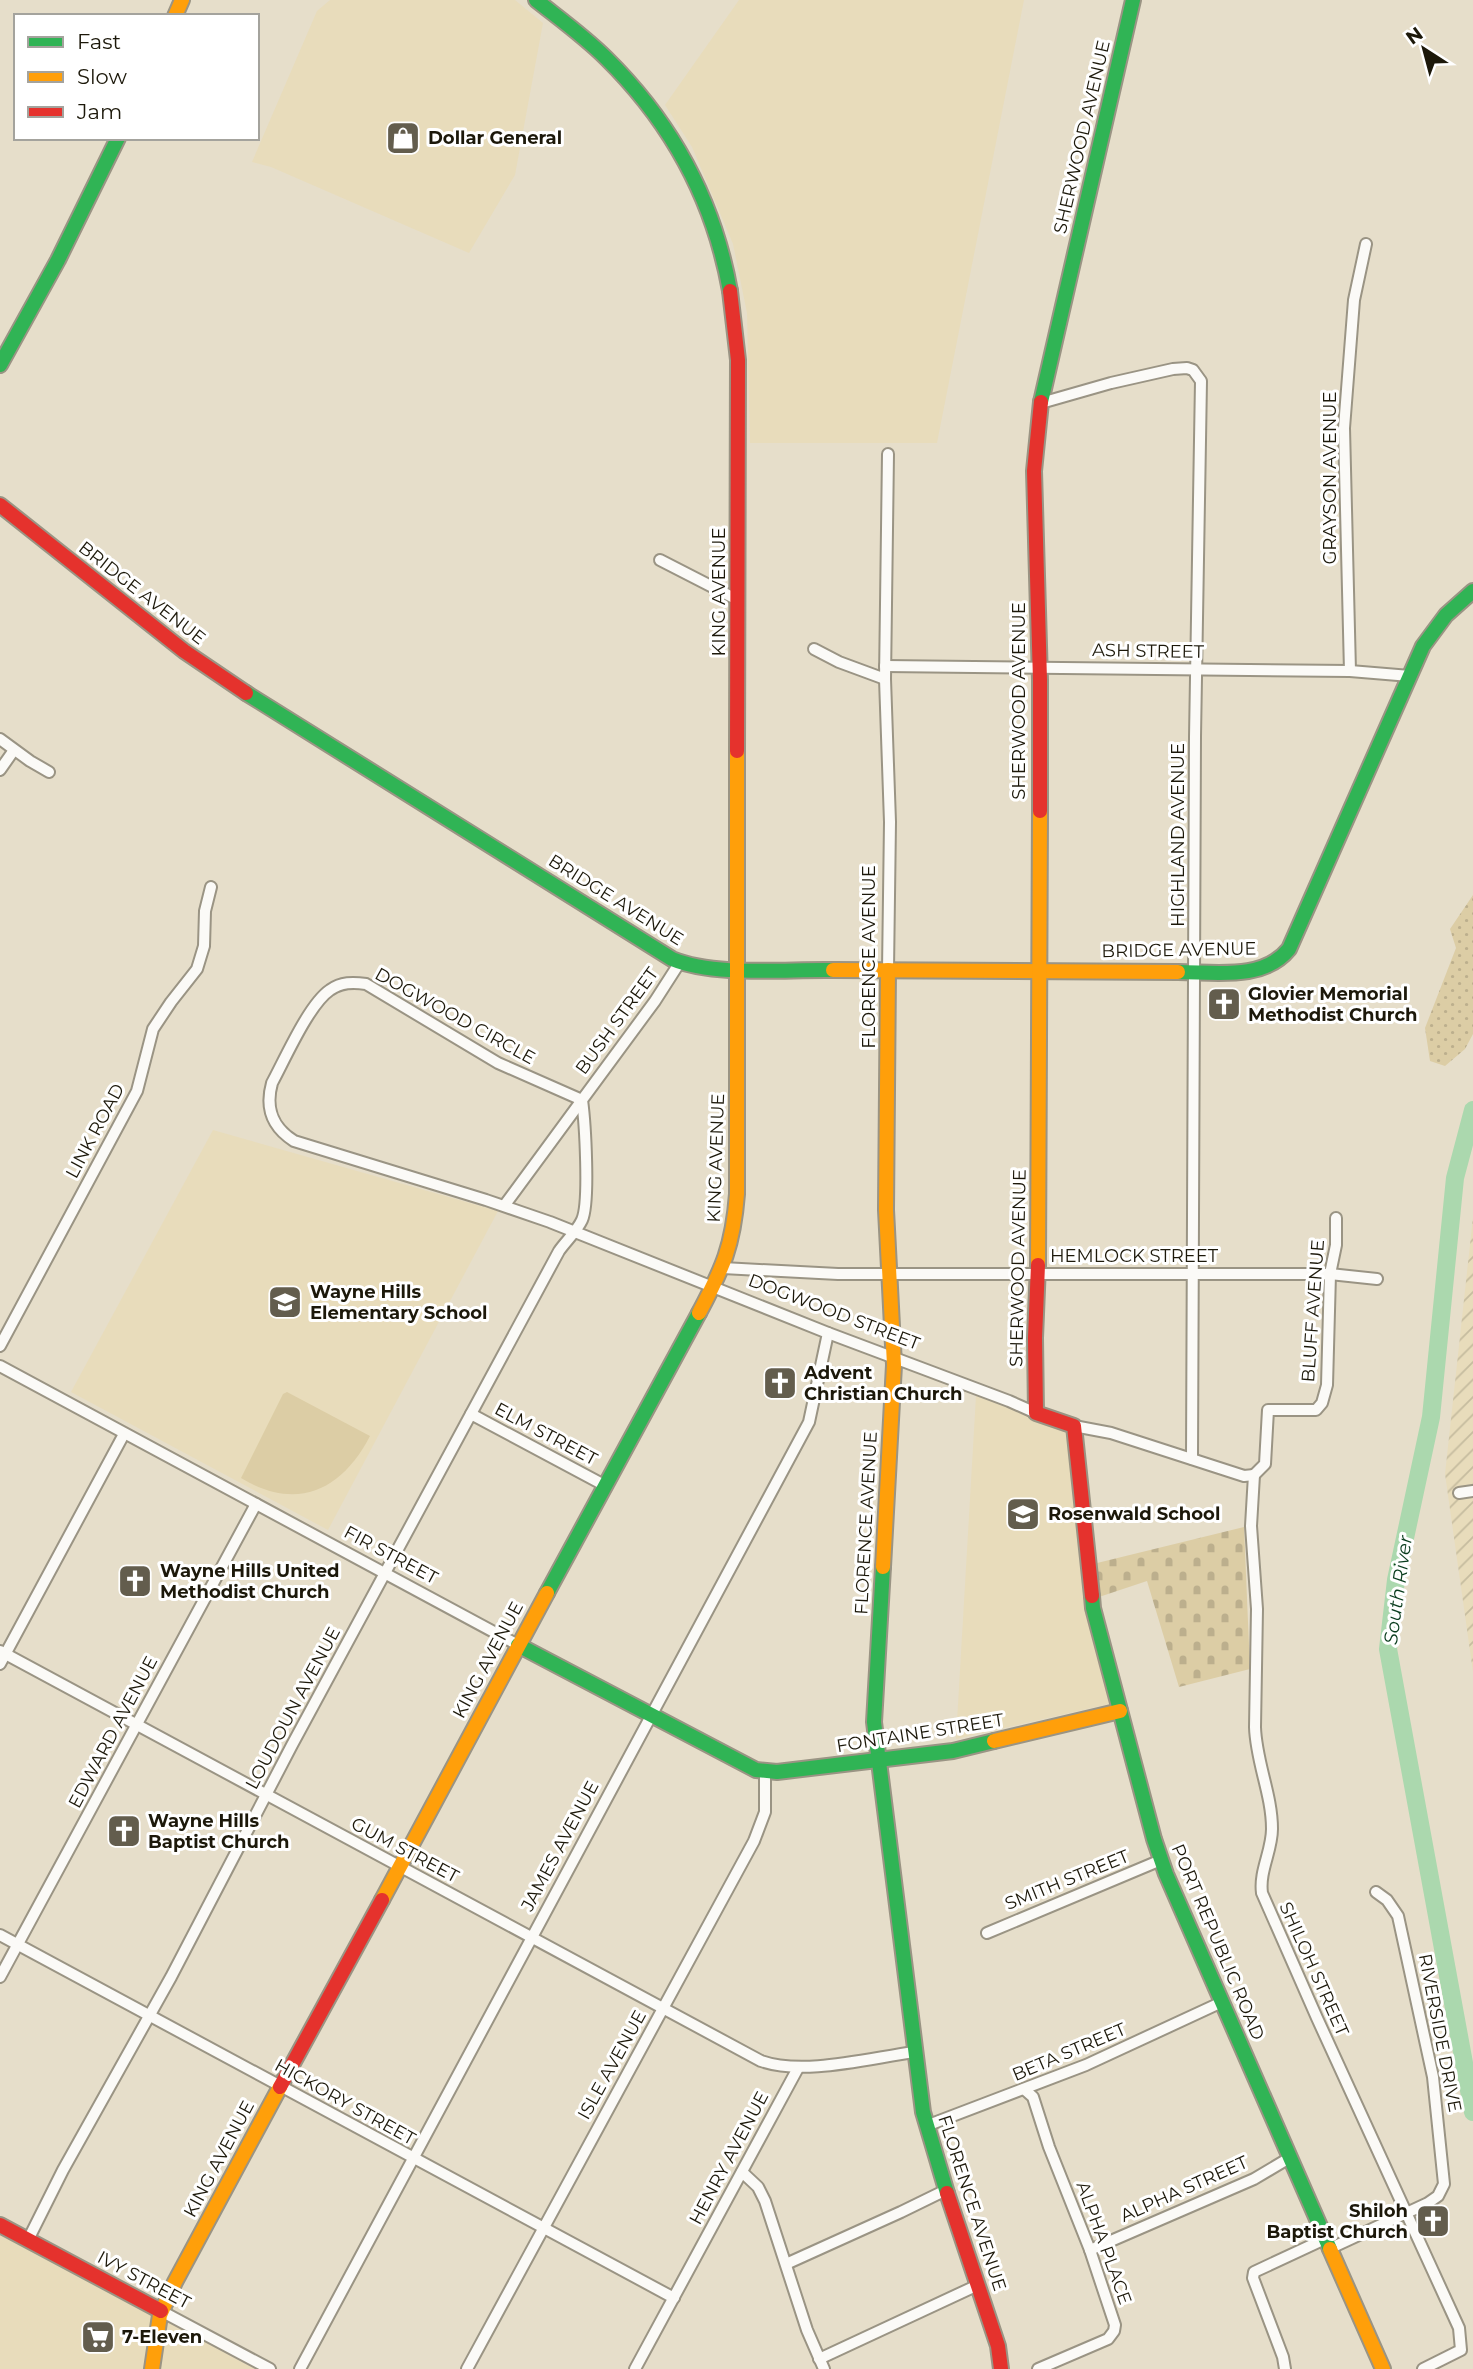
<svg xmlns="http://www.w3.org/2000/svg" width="1473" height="2369" viewBox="0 0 1473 2369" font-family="Montserrat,sans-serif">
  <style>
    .built { fill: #e8dcbb }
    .industrial { fill: url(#industrial-furrows) }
    .green { fill: url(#green-dots) }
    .cemetery { fill: url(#cemetery-stones) }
    .pitch { fill: #dccda5 }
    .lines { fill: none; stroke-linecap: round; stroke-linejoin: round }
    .river { stroke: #abd8ae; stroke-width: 18 }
    .street-casing { stroke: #9a9484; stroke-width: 14 }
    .fast-casing { stroke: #9a9484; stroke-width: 18 }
    .slow-casing { stroke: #9a9484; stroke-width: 18 }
    .jam-casing { stroke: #9a9484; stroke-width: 18 }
    .street { stroke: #fbfaf7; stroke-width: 10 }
    .fast { stroke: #30b455; stroke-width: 14 }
    .slow { stroke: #ff9f0a; stroke-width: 14 }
    .jam { stroke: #e5322d; stroke-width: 14 }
    .labels { text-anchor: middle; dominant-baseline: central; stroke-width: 6; stroke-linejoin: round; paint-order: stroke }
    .street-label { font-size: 18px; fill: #1c180a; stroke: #fff }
    .poi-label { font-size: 18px; font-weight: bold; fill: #1c180a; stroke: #fff; text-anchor: start }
    .water-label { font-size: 19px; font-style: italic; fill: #083c1c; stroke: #fff }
  </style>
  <defs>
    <pattern id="industrial-furrows" width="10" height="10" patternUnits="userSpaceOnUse" patternTransform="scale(1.75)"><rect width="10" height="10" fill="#e8dcbb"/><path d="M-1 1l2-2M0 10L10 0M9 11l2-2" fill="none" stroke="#c6bc9f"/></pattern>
    <pattern id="green-dots" width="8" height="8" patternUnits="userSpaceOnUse" patternTransform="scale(1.75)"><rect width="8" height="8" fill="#dccda5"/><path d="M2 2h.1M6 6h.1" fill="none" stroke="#bcaf8d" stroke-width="1.8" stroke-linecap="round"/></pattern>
    <pattern id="cemetery-stones" width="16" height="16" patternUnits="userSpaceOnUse" patternTransform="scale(1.75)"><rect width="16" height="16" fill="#dccda5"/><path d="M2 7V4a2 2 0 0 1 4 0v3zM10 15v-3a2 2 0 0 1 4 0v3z" fill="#bcaf8d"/></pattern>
  </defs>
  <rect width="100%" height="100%" fill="#e6deca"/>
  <g class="built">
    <polygon points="330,0 515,0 543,23 515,175 469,253 271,167 252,162 317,11"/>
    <polygon points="739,0 1024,0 937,443 750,443 747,313 733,244 692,147 665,105"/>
    <polygon points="213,1130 498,1211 328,1530 71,1392"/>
    <polygon points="976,1396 1071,1429 1084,1598 1113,1703 956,1739"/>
    <polygon points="0,2231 255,2369 0,2369"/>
  </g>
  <polygon class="industrial" points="1473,1217 1473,1672 1445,1474"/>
  <polygon class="green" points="1473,895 1473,1034 1465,1049 1445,1066 1430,1061 1425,1028 1456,948 1450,929"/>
  <polygon class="cemetery" points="1244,1527 1250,1669 1179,1687 1147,1581 1099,1597 1093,1564"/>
  <path class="pitch" d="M 287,1392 L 370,1436 C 342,1490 297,1512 241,1478 L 283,1394 Z"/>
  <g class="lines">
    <polyline class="river" points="1473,1110 1455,1178 1431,1417 1396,1580 1388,1649 1473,2112"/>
    <g class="street-casing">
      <g id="street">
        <polyline points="1041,403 1111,383 1173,369 1187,368 1193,370 1201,381 1195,737 1192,1459"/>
        <polyline points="888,454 885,679 890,822 888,970"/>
        <polyline points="660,560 738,600"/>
        <polyline points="814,649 839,662 885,679"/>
        <polyline points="885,666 1350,671 1410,676"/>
        <polyline points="1350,671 1344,428 1354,300 1366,244"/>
        <polyline points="0,739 30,761 49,772"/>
        <polyline points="0,770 14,750"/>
        <path d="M 504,1206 L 582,1100 L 498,1063 L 366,984 C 353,982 341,982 330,990 C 309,1004 285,1059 272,1083 C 265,1108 272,1127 294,1141 L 486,1200 L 550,1222 L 828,1333 L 1009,1401 L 1036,1413"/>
        <polyline points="723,1268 838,1274 1330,1274 1377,1279"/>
        <polyline points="0,1346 137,1091 153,1029 171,1002 197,969 204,946 205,911 211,887"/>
        <polyline points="0,1366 518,1645"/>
        <polyline points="471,1414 604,1485"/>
        <polyline points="1074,1426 1111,1433 1244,1476 1254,1475"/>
        <path d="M 1254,1475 L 1251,1526 L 1257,1609 L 1255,1727 C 1256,1762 1272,1794 1272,1829 C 1272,1851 1259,1871 1262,1893 L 1317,2018 L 1459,2328 L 1461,2350 L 1423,2369"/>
        <polyline points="1254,1475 1265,1464 1268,1410 1316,1410 1322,1403 1327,1385 1330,1274 1336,1245 1336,1218"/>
        <polyline points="1459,1493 1473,1491"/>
        <path d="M 0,1651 L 761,2061 C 804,2076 869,2058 915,2052"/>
        <polyline points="0,1664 124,1434"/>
        <polyline points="987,1933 1161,1860"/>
        <polyline points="0,1935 674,2298"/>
        <polyline points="0,1977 256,1504"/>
        <polyline points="1024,2089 1033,2097 1049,2147 1090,2250 1115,2325 1114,2331 1108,2339 1038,2369"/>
        <polyline points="926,2126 1086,2065 1222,2002"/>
        <polyline points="742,2172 758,2187 765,2201 807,2330 824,2369"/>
        <path d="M 28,2240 L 63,2170 L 171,1977 L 292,1745 L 559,1251 C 566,1241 577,1231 582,1220 C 590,1202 585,1122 582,1100 L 655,1001 L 680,962"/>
        <polyline points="1331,2248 1428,2203 1438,2196 1444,2184 1433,2077 1398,1916 1387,1900 1376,1892"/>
        <polyline points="1090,2250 1254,2179 1291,2157"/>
        <polyline points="786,2264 901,2212 946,2190"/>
        <polyline points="161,2311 270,2369"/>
        <polyline points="819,2359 978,2285"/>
        <polyline points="300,2369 809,1422 828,1333"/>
        <polyline points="467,2369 754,1841 765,1812 765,1772"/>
        <polyline points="635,2369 798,2068"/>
        <polyline points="1285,2369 1283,2357 1253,2278 1254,2272 1327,2238"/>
      </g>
    </g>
    <g class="fast-casing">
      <g id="fast">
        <path d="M 536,0 C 560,19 585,37 606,58 C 671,122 714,201 730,291"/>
        <polyline points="0,365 58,260 118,138"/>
        <polyline points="1041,402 1133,0"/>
        <path d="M 246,693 L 672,959 C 716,977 785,969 833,970"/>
        <path d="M 1178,972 C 1215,972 1263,981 1289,949 L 1423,646 L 1446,615 L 1473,591"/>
        <polyline points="883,1567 874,1722 923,2112 947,2193"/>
        <polyline points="547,1593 699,1313"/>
        <polyline points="1092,1596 1093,1608 1154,1839 1166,1874 1330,2249"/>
        <polyline points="518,1645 756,1770 777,1772 953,1751 994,1741"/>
      </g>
    </g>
    <g class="slow-casing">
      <g id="slow">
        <polyline points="175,16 182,0"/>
        <polyline points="833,970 1178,972"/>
        <polyline points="1038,1265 1040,811"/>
        <path d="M 699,1313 C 723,1268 733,1246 737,1194 L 737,751"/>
        <polyline points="883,1567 894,1365 886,1210 888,970"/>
        <polyline points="994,1741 1120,1711"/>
        <polyline points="382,1900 547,1593"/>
        <polyline points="1330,2249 1383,2369"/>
        <polyline points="152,2369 160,2315 175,2282 280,2087"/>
      </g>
    </g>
    <g class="jam-casing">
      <g id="jam">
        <polyline points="730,291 738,360 737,751"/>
        <polyline points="0,505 184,651 246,693"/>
        <polyline points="1040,811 1040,680 1034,471 1041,402"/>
        <polyline points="1038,1265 1035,1338 1036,1413 1074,1426 1092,1596"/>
        <polyline points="280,2087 382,1900"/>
        <polyline points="947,2193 998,2346 1001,2369"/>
        <polyline points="0,2225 161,2311"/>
      </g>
    </g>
    <use href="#street" class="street"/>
    <use href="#fast" class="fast"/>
    <use href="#slow" class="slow"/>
    <use href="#jam" class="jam"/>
  </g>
  <defs>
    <g id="shop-square" transform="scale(1.75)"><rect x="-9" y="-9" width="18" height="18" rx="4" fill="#635d4d" stroke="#fff"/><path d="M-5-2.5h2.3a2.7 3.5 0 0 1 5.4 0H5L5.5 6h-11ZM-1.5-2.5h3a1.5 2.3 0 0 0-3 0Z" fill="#fff"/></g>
    <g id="church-square" transform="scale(1.75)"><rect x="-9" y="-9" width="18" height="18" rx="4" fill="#635d4d" stroke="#fff"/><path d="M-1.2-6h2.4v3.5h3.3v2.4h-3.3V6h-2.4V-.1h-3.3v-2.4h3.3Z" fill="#fff"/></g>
    <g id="school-square" transform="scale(1.75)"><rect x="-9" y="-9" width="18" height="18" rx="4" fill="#635d4d" stroke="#fff"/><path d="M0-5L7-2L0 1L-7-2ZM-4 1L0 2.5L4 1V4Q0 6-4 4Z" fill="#fff"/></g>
    <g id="supermarket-square" transform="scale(1.75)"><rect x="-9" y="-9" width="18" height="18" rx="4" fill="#635d4d" stroke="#fff"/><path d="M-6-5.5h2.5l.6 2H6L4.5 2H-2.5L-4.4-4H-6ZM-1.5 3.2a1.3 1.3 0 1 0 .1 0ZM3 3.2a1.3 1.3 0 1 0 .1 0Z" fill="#fff"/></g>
  </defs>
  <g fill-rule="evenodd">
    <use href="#shop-square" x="403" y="138"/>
    <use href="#church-square" x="1224" y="1004"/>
    <use href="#school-square" x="285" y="1302"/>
    <use href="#church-square" x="780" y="1383"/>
    <use href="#school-square" x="1023" y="1514"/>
    <use href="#church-square" x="135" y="1581"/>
    <use href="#church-square" x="124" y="1831"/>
    <use href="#church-square" x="1433" y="2221"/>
    <use href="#supermarket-square" x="98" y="2337"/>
  </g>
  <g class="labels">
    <g class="street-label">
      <text transform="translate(1082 137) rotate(-77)">SHERWOOD AVENUE</text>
      <text transform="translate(1330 478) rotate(-90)">GRAYSON AVENUE</text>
      <text transform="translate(719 592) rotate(-90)">KING AVENUE</text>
      <text transform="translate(142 593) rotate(38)">BRIDGE AVENUE</text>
      <text transform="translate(1148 651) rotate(1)">ASH STREET</text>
      <text transform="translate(1019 701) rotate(-90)">SHERWOOD AVENUE</text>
      <text transform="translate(1178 835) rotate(-90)">HIGHLAND AVENUE</text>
      <text transform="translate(616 900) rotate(32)">BRIDGE AVENUE</text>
      <text transform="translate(1179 950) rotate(-1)">BRIDGE AVENUE</text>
      <text transform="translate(869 957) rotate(-90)">FLORENCE AVENUE</text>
      <text transform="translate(455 1016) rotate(29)">DOGWOOD CIRCLE</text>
      <text transform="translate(617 1021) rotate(-54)">BUSH STREET</text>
      <text transform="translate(95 1131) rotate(-62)">LINK ROAD</text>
      <text transform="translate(716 1158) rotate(-88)">KING AVENUE</text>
      <text x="1134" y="1256">HEMLOCK STREET</text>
      <text transform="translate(1018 1268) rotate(-89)">SHERWOOD AVENUE</text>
      <text transform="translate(1313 1311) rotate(-86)">BLUFF AVENUE</text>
      <text transform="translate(834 1312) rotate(21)">DOGWOOD STREET</text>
      <text transform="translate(546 1434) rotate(28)">ELM STREET</text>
      <text transform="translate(866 1523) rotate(-87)">FLORENCE AVENUE</text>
      <text transform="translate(391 1555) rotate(28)">FIR STREET</text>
      <text transform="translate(488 1660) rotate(-62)">KING AVENUE</text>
      <text transform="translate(293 1708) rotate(-62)">LOUDOUN AVENUE</text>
      <text transform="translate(113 1732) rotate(-62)">EDWARD AVENUE</text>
      <text transform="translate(920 1733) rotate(-9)">FONTAINE STREET</text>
      <text transform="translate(560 1846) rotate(-62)">JAMES AVENUE</text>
      <text transform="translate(405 1850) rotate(28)">GUM STREET</text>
      <text transform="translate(1067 1880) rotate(-22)">SMITH STREET</text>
      <text transform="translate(1218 1942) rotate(67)">PORT REPUBLIC ROAD</text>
      <text transform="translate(1314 1969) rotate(66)">SHILOH STREET</text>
      <text transform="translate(1440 2033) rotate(79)">RIVERSIDE DRIVE</text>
      <text transform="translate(1069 2052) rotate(-23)">BETA STREET</text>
      <text transform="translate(612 2065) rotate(-61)">ISLE AVENUE</text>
      <text transform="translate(345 2102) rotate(29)">HICKORY STREET</text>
      <text transform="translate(729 2158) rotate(-62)">HENRY AVENUE</text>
      <text transform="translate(219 2159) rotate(-62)">KING AVENUE</text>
      <text transform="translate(1184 2189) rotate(-24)">ALPHA STREET</text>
      <text transform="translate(972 2203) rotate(72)">FLORENCE AVENUE</text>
      <text transform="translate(1104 2243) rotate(70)">ALPHA PLACE</text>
      <text transform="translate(144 2280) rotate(28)">IVY STREET</text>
    </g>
    <g class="poi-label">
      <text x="428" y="138">Dollar General</text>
      <text x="1248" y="994">Glovier Memorial<tspan x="1248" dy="21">Methodist Church</tspan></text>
      <text x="310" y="1292">Wayne Hills<tspan x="310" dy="21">Elementary School</tspan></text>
      <text x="804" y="1373">Advent<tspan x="804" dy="21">Christian Church</tspan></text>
      <text x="1048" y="1514">Rosenwald School</text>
      <text x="160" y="1571">Wayne Hills United<tspan x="160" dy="21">Methodist Church</tspan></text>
      <text x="148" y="1821">Wayne Hills<tspan x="148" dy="21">Baptist Church</tspan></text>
      <text x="1408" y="2211" text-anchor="end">Shiloh<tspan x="1408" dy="21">Baptist Church</tspan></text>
      <text x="122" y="2337">7-Eleven</text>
    </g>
    <g class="water-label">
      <text transform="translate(1398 1590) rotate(-82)">South River</text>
    </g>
  </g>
  <rect x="14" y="14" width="245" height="126" fill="#ffffff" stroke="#a4a39d" stroke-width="2"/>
  <rect x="28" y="37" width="35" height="10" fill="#30b455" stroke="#a4a39d" stroke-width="2"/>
  <text x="77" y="49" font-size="21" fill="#1c180a">Fast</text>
  <rect x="28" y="72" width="35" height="10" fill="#ff9f0a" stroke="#a4a39d" stroke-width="2"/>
  <text x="77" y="84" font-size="21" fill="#1c180a">Slow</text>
  <rect x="28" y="107" width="35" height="10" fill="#e5322d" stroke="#a4a39d" stroke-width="2"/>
  <text x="77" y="119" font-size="21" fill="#1c180a">Jam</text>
  <g transform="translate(1424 49) rotate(324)" stroke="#ffffff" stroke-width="5" paint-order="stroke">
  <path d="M0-5L12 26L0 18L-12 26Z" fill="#1c180a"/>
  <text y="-10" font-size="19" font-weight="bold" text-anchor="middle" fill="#1c180a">N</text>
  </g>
</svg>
